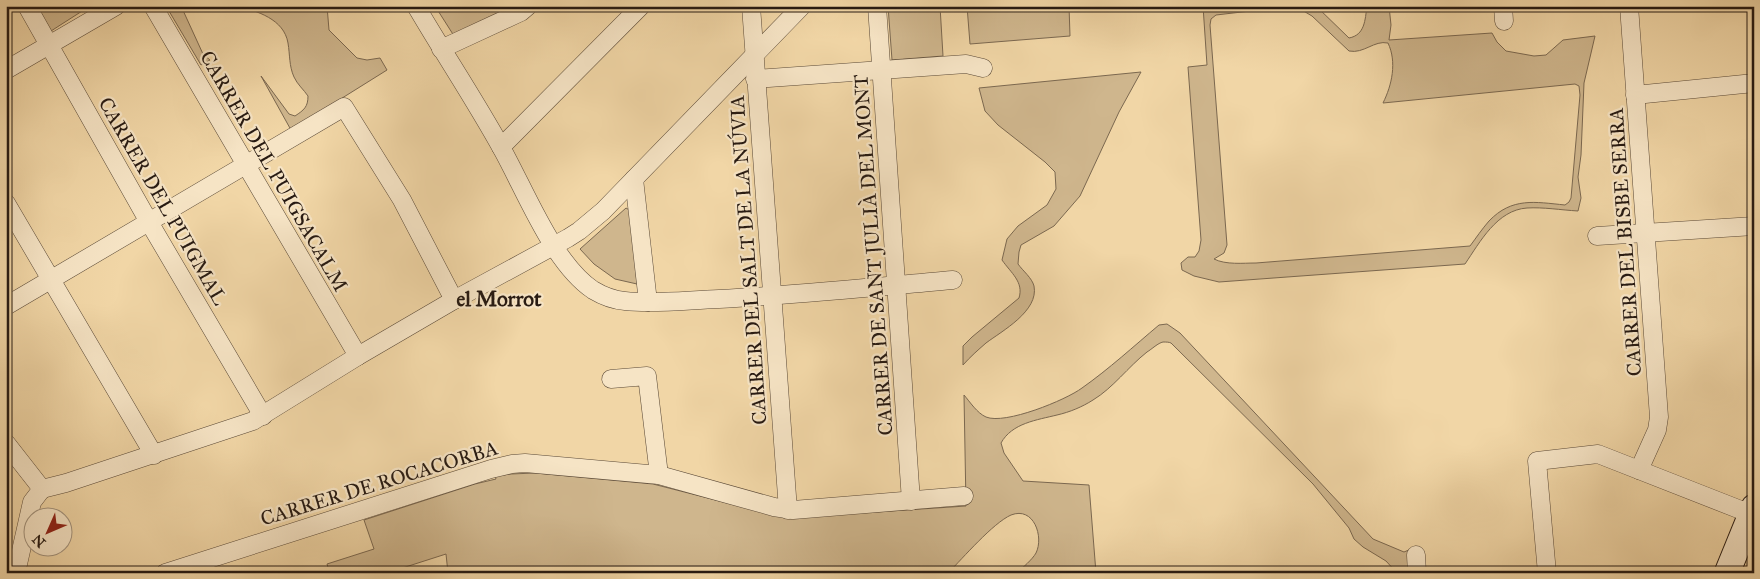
<svg xmlns="http://www.w3.org/2000/svg" width="1760" height="579" viewBox="0 0 1760 579" font-family="'IM FELL Great Primer',serif">
  <style>
    .green { fill: #cfb68d; stroke: #7b6850 }
    .lines { fill: none; stroke-linecap: round; stroke-linejoin: round }
    .minor-casing { stroke: #5a4937; stroke-width: 19 }
    .secondary-casing { stroke: #271a12; stroke-width: 27 }
    .minor { stroke: #f6e4c5; stroke-width: 18 }
    .secondary { stroke: #f6e4c5; stroke-width: 25 }
    .labels { text-anchor: middle; dominant-baseline: central; stroke-width: 4.5; stroke-linejoin: round; paint-order: stroke }
    .street-label { font-size: 20px; fill: #271a12; stroke: #f6e4c5 }
    .neighbourhood-label { font-size: 21px; font-weight: bold; fill: #271a12; stroke: #f6e4c5 }
  </style>
  <rect width="100%" height="100%" fill="#f1d6a6"/>
  <filter id="stains"><feTurbulence type="fractalNoise" baseFrequency=".004" numOctaves="4"/><feColorMatrix values="0 0 0 0 .2 0 0 0 0 .09 0 0 0 0 .02 0 0 0 .5 -.17"/></filter>
  <radialGradient id="worn" r=".72"><stop offset=".6" stop-color="#630" stop-opacity="0"/><stop offset="1" stop-color="#630" stop-opacity=".3"/></radialGradient>
  <g class="green">
    <polygon points="37,6 90,6 51,31"/>
    <polygon points="166,6 181,6 203,54 210,60 201,65"/>
    <path d="M 237,6 L 327,6 L 329,30 L 357,58 L 367,60 L 380,58 L 387,70 L 291,130 L 261,76 L 289,114 L 295,116 C 304,110 308,107 308,96 C 304,90 297,84 294,77 C 289,66 290,55 288,43 C 284,19 257,11 237,6 Z"/>
    <polygon points="435,6 519,6 456,39"/>
    <polygon points="888,6 940,6 943,56 892,60"/>
    <polygon points="967,6 1069,6 1070,36 970,44"/>
    <path d="M 1203,6 L 1293,6 L 1216,15 L 1211,19 L 1210,25 L 1227,245 L 1224,253 L 1214,259 C 1226,265 1243,263 1256,263 L 1470,246 C 1476,238 1482,229 1489,221 C 1512,197 1535,202 1565,205 L 1569,202 L 1571,198 L 1580,95 L 1579,86 L 1575,84 L 1383,103 C 1392,85 1397,62 1388,43 C 1374,40 1364,54 1349,51 L 1312,16 L 1295,6 L 1316,6 L 1349,38 C 1365,35 1365,20 1367,6 L 1389,6 L 1391,25 L 1389,40 L 1492,33 L 1497,42 L 1506,51 L 1534,56 L 1546,55 L 1563,40 L 1595,36 L 1584,83 L 1581,155 L 1578,177 L 1581,198 L 1578,211 C 1561,210 1543,207 1527,208 C 1497,210 1480,242 1465,264 L 1219,282 L 1194,276 L 1182,270 L 1181,263 L 1188,257 L 1195,257 L 1199,251 L 1201,240 L 1188,67 L 1207,65 Z"/>
    <path d="M 1141,72 L 1119,112 L 1080,196 L 1054,226 L 1021,245 L 1019,252 L 1018,264 C 1023,271 1032,278 1034,286 C 1039,311 1002,331 986,343 C 978,350 970,357 963,365 L 963,346 L 972,337 L 1019,298 C 1024,282 1011,273 1002,260 L 1007,239 L 1018,226 L 1047,205 L 1056,189 L 1055,172 L 1045,162 L 998,125 L 985,111 L 979,88 Z"/>
    <polygon points="626,208 631,211 637,284 615,279 594,264 580,249"/>
    <path d="M 1167,324 L 1180,333 L 1373,539 L 1404,552 L 1416,547 L 1409,573 L 1397,573 L 1386,561 L 1363,547 L 1354,539 L 1349,528 L 1313,484 L 1171,343 C 1169,342 1166,342 1163,342 C 1158,343 1152,349 1147,352 C 1128,367 1113,388 1093,400 C 1082,407 1070,412 1057,415 C 1037,420 1012,423 1001,443 L 1004,453 L 1023,481 L 1089,485 L 1096,573 L 1017,573 C 1023,567 1032,560 1036,553 C 1044,537 1034,506 1011,515 C 993,523 963,558 948,573 L 750,573 L 622,568 L 614,573 L 448,573 L 446,554 L 393,571 L 393,573 L 324,573 L 329,571 L 327,564 L 374,549 L 364,520 L 475,484 L 496,479 L 495,476 L 511,474 L 535,473 L 653,484 L 786,518 L 966,506 L 964,395 C 970,402 977,413 986,417 C 1005,425 1066,400 1082,388 C 1109,369 1134,346 1159,325 Z"/>
  </g>
  <g class="lines">
    <g class="minor-casing">
      <g id="minor">
        <polyline points="27,6 149,222 263,416"/>
        <polyline points="153,6 358,356"/>
        <path d="M 416,6 C 444,54 475,100 502,149 C 526,192 553,263 593,290 C 603,296 613,300 625,301 C 656,304 688,300 719,299 C 797,295 875,287 953,280"/>
        <polyline points="751,6 788,510"/>
        <polyline points="877,6 911,501"/>
        <polyline points="1503,6 1504,21"/>
        <polyline points="1629,6 1659,417 1657,430 1639,470"/>
        <polyline points="441,49 521,12 528,6"/>
        <polyline points="6,70 116,6"/>
        <polyline points="755,79 966,64 983,68"/>
        <polyline points="1635,95 1754,83"/>
        <polyline points="501,147 641,6"/>
        <polyline points="634,179 648,302"/>
        <polyline points="6,203 154,455"/>
        <polyline points="1597,236 1754,226"/>
        <polyline points="6,306 344,107 402,200 454,300"/>
        <polyline points="611,379 647,376 659,475"/>
        <polyline points="6,443 42,489"/>
        <polyline points="42,489 66,483 253,421 358,356 454,300 568,238 579,231 603,211 802,6"/>
        <polyline points="1416,555 1417,573"/>
        <polyline points="16,573 32,502 42,489"/>
        <polyline points="165,573 491,469 512,464 525,463 659,475 774,507 793,510 964,496"/>
        <polyline points="1547,573 1537,461 1598,454 1751,514"/>
      </g>
    </g>
    <g class="secondary-casing">
      <polyline id="secondary" points="1727,573 1754,507"/>
    </g>
    <use href="#minor" class="minor"/>
    <use href="#secondary" class="secondary"/>
  </g>
  <g class="labels">
    <g class="street-label">
      <text transform="translate(274 171) rotate(60)">CARRER DEL PUIGSACALM</text>
      <text transform="translate(163 201) rotate(60)">CARRER DEL PUIGMAL</text>
      <text transform="translate(1625 242) rotate(-94)">CARRER DEL BISBE SERRA</text>
      <text transform="translate(873 255) rotate(-94)">CARRER DE SANT JULIÀ DEL MONT</text>
      <text transform="translate(748 260) rotate(-94)">CARRER DEL SALT DE LA NÚVIA</text>
      <text transform="translate(379 483) rotate(-17)">CARRER DE ROCACORBA</text>
    </g>
    <g class="neighbourhood-label">
      <text x="499" y="299">el Morrot</text>
    </g>
  </g>
  <rect width="1760" height="579" fill="none" stroke="#f1d6a6" stroke-width="25"/>
  <rect x="8" y="8" width="1745" height="564" fill="none" stroke="#271a12" stroke-width="2.5"/>
  <rect x="12" y="12" width="1735" height="554" fill="none" stroke="#271a12"/>
  <g transform="translate(48 532) rotate(225)"><circle r="24" fill="#f6e4c5" stroke="#a3937d"/>
  <path d="M0-4L9 19L0 12L-9 19Z" fill="#8f2418"/>
  <text y="-8" font-size="14" font-weight="bold" text-anchor="middle" fill="#271a12">N</text>
  </g>
  <rect width="100%" height="100%" filter="url(#stains)"/>
  <rect width="100%" height="100%" fill="url(#worn)"/>
</svg>
